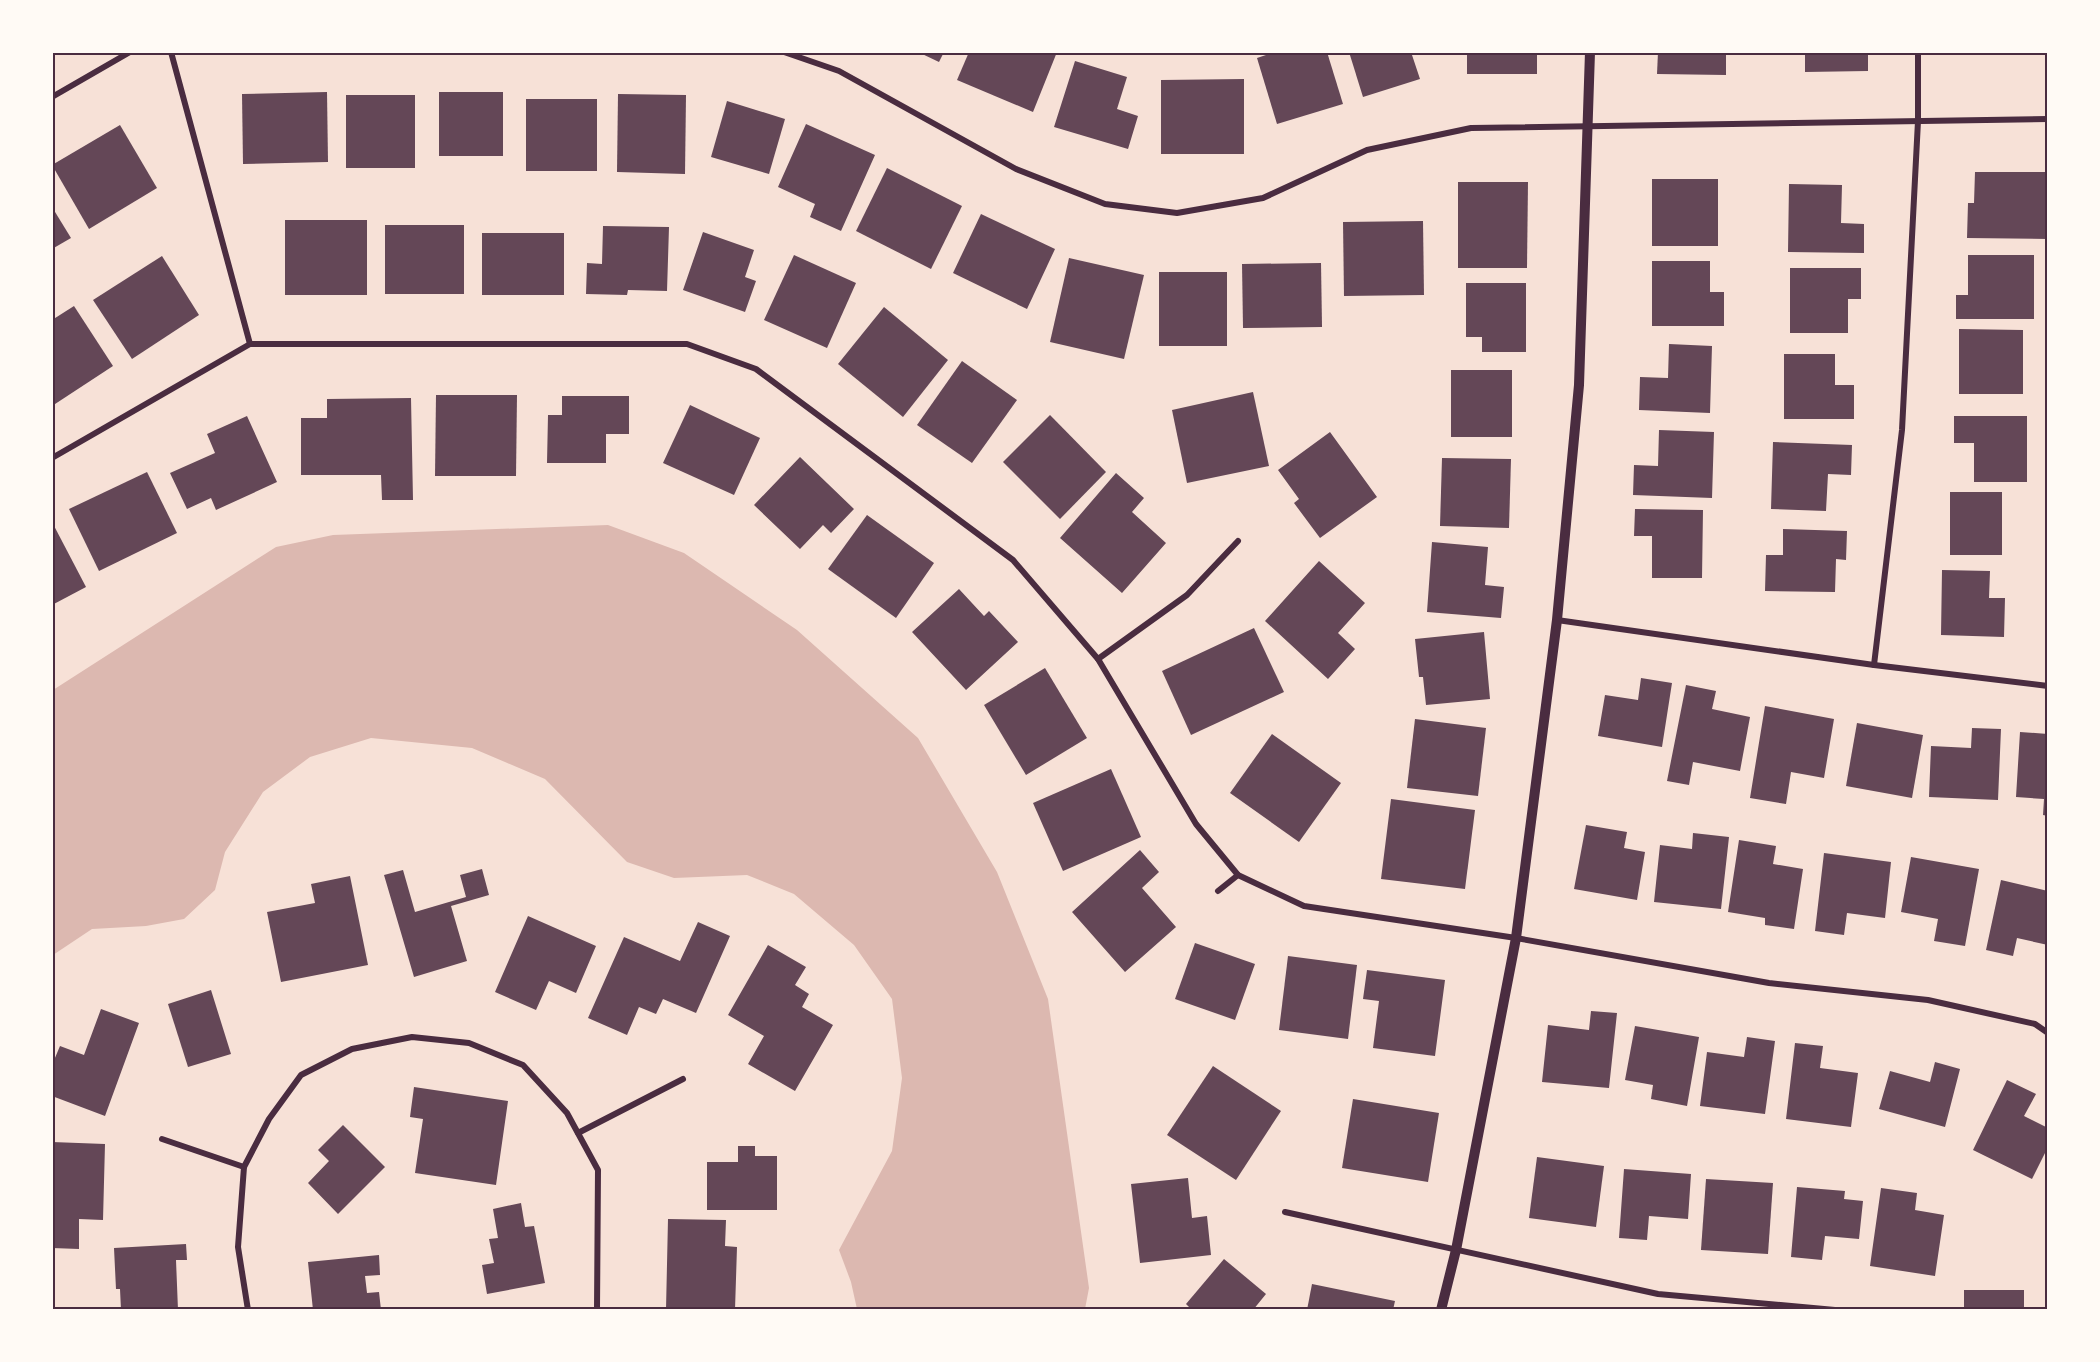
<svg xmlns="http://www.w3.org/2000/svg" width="2100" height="1362" viewBox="0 0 2100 1362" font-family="Figtree,sans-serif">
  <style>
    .water { fill: #dcb8b0 }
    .building { fill: #644757 }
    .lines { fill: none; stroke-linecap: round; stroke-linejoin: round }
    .minor { stroke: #4a2c40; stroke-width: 6 }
    .tertiary { stroke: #4a2c40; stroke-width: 10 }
    .neatline { fill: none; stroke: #4a2c40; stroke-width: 2 }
  </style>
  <rect width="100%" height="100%" fill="#f7e1d7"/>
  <polygon class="water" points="608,525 684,553 797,630 918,738 997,872 1048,999 1089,1288 1085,1309 857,1309 851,1282 839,1250 892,1151 902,1078 892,999 854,945 794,894 747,875 674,878 627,862 545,779 472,748 371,738 310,757 263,792 225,852 215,890 184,919 146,926 92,929 53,955 53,690 276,547 333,535"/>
  <g class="building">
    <polygon points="918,52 944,52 939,62"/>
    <polygon points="969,52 1057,52 1033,112 957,80"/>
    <polygon points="1275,52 1327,52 1343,104 1277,124 1257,58"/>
    <polygon points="1349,52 1411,52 1420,79 1363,97"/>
    <rect x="1467" y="52" width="70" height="22"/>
    <polygon points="1658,52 1726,52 1726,75 1657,74"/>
    <polygon points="1805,52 1868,52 1868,71 1805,72"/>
    <polygon points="1075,61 1127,77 1117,109 1138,116 1128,149 1054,127"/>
    <polygon points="1244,79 1244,154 1161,154 1161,80"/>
    <polygon points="327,92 328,162 243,164 242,94"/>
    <rect x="439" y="92" width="64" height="64"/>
    <polygon points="618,94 686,95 685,174 617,172"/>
    <rect x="346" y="95" width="69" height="73"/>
    <rect x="526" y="99" width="71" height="72"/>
    <polygon points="727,101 785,119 769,174 711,157"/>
    <polygon points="806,124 875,155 841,231 810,217 815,204 778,187"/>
    <polygon points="120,125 157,188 89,229 52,165"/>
    <polygon points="887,168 962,206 931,269 856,231"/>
    <polygon points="1975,172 2048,172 2048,239 1967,238 1968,203 1974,203"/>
    <rect x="1652" y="179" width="66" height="67"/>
    <polygon points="1458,182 1528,182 1527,268 1458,268"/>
    <polygon points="1789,184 1842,185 1841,223 1864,224 1864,253 1788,252"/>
    <polygon points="52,207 71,238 52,249"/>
    <polygon points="981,214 1055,249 1027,309 953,273"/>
    <rect x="285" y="220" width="82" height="75"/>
    <polygon points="1423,221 1424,295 1344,296 1343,222"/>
    <rect x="385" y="225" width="79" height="69"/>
    <polygon points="603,226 669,227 667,291 628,290 627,295 586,294 587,263 602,264"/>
    <polygon points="703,232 754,250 745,277 756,281 745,312 683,290"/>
    <rect x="482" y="233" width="82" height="62"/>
    <polygon points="794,255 856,283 827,348 764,320"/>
    <polygon points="1968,255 2034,255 2034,319 1956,319 1956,295 1968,295"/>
    <polygon points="162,256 199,315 132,359 93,300"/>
    <polygon points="1069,258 1144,275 1124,359 1050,342"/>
    <polygon points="1652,261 1710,261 1710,292 1724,292 1724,326 1652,326"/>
    <polygon points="1321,263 1322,327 1243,328 1242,264"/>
    <polygon points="1790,268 1861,268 1861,299 1848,299 1848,333 1790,333"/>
    <rect x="1159" y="272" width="68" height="74"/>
    <polygon points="1466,283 1526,283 1526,352 1482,352 1482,337 1466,337"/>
    <polygon points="74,306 113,366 52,406 52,320"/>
    <polygon points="884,307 948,360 903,417 838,364"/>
    <polygon points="1959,329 2023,330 2023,394 1959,394"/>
    <polygon points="1669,344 1712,346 1710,413 1639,410 1640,377 1668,378"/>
    <polygon points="1784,354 1835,354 1835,385 1854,385 1854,419 1784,419"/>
    <polygon points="962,361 1017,400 972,463 917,425"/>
    <rect x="1451" y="370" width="61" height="67"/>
    <polygon points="1253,392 1269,466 1187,483 1172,410"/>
    <polygon points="436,395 517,395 516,476 435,476"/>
    <polygon points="562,396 629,396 629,434 606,434 606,463 547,463 548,415 562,415"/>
    <polygon points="411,398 413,500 382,500 381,475 301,475 301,418 327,418 327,399"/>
    <polygon points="690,405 760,438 734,495 663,463"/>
    <polygon points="1050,415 1106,472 1060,519 1003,462"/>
    <polygon points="247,416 277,482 216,510 211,498 187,509 170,473 215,453 207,434"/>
    <polygon points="1954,416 2027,416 2027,482 1974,482 1974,443 1954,443"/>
    <polygon points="1659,430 1714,432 1712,498 1633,495 1634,465 1658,466"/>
    <polygon points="1330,432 1377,497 1320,538 1294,503 1299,499 1278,470"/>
    <polygon points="1773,442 1852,445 1851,475 1828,474 1826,511 1771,509"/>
    <polygon points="800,457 854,509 831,533 823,525 800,549 754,505"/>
    <polygon points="1442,458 1511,459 1509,528 1440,526"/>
    <polygon points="147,472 177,533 99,571 69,509"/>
    <polygon points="1116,473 1144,498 1132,512 1166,543 1122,593 1060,538"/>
    <rect x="1950" y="492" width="52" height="63"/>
    <polygon points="1635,509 1703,510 1702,578 1652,578 1652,536 1634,536"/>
    <polygon points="867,515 934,563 896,618 828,569"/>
    <polygon points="52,522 86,587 52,605"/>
    <polygon points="1783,529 1847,531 1846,560 1836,559 1835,592 1765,591 1766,555 1783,555"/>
    <polygon points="1432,542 1488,547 1485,585 1504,587 1501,618 1427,612"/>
    <polygon points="1319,561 1365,603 1338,633 1355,649 1328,679 1265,621"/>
    <polygon points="1942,570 1990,571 1989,598 2005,598 2004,637 1941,635"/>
    <polygon points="959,589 984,616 989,611 1018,642 966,690 912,632"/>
    <polygon points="1254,628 1284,692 1191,735 1162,671"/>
    <polygon points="1484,632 1490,699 1426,705 1423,677 1419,677 1415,639"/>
    <polygon points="1045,668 1087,738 1026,775 984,705"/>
    <polygon points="1641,678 1672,683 1662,747 1598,736 1605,695 1638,700"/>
    <polygon points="1686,685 1716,691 1712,709 1750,717 1740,771 1693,762 1689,785 1667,781"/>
    <polygon points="1765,706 1834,719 1824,778 1791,772 1786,804 1750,798"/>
    <polygon points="1415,719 1486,728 1478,796 1407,788"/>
    <polygon points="1857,723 1923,735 1912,798 1846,786"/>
    <polygon points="1972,728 2001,729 1998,800 1929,797 1931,746 1971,748"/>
    <polygon points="2020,732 2048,734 2048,816 2043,815 2044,799 2016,797"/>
    <polygon points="1272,734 1341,783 1299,842 1230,793"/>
    <polygon points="1111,769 1141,837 1063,871 1033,803"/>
    <polygon points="1391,799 1475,810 1465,889 1381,879"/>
    <polygon points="1586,825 1627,832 1624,848 1645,852 1637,900 1574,889"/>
    <polygon points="1693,833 1729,837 1721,909 1654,902 1660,845 1692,849"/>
    <polygon points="1739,840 1776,846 1773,864 1803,869 1794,929 1765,925 1765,918 1728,912"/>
    <polygon points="1140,850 1159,872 1142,888 1176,927 1125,972 1072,912"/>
    <polygon points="1824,853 1891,862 1885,918 1847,913 1844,935 1815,931"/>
    <polygon points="1911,857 1979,869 1965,946 1934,941 1938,919 1901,912"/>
    <polygon points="482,869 489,895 451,906 467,961 414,977 384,875 403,870 415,912 466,897 460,875"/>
    <polygon points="350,876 368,965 281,982 267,912 315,903 311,884"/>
    <polygon points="2001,880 2048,891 2048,945 2017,938 2013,956 1986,950"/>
    <polygon points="528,916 596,946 576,993 549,981 536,1010 495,992"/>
    <polygon points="698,922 730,936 696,1013 663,999 656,1014 639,1007 627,1035 588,1018 624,937 680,961"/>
    <polygon points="1195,943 1255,964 1235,1020 1175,999"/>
    <polygon points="768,945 806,967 795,985 809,994 802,1007 833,1025 795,1091 748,1064 764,1036 728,1015"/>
    <polygon points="1288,956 1357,965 1348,1039 1279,1030"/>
    <polygon points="1367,970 1445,980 1435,1056 1373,1048 1379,1001 1363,999"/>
    <polygon points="211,990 231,1054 188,1067 168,1004"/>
    <polygon points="101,1009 139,1023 105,1116 52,1096 52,1065 60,1046 84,1055"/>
    <polygon points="1591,1011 1617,1013 1609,1088 1542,1082 1548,1025 1589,1030"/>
    <polygon points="1635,1026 1699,1037 1687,1106 1651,1099 1653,1085 1625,1080"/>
    <polygon points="1747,1037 1775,1041 1765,1114 1700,1106 1707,1052 1744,1057"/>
    <polygon points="1795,1043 1823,1046 1820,1068 1858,1073 1851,1127 1786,1119"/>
    <polygon points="1935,1062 1960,1069 1945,1127 1879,1109 1890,1071 1930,1082"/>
    <polygon points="1213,1066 1281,1111 1236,1180 1167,1135"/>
    <polygon points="2007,1080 2036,1094 2024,1116 2048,1128 2048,1147 2032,1179 1973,1150"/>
    <polygon points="414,1087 508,1101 496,1185 415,1173 423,1119 410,1117"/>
    <polygon points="1353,1099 1439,1113 1428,1182 1342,1168"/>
    <polygon points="343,1125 385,1167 338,1214 308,1183 329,1161 318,1150"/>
    <polygon points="52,1142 105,1144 103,1220 79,1219 79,1249 52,1248"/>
    <polygon points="738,1146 755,1146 755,1156 777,1156 777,1210 707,1210 707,1162 738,1162"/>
    <polygon points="1537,1157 1604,1166 1596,1227 1529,1218"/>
    <polygon points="1624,1169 1691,1174 1688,1219 1649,1216 1647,1240 1619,1238"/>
    <polygon points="1188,1178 1192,1218 1207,1216 1211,1255 1140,1263 1131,1184"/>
    <polygon points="1706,1179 1773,1183 1768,1254 1701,1250"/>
    <polygon points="1797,1187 1845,1191 1844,1199 1863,1201 1859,1239 1825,1236 1822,1260 1791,1257"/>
    <polygon points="1881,1188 1917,1193 1915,1210 1944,1215 1935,1276 1870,1266"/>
    <polygon points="521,1203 525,1227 534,1226 545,1283 487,1294 482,1265 494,1263 489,1239 498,1238 493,1209"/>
    <polygon points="668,1219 726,1220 725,1246 737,1247 735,1310 666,1310"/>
    <polygon points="186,1244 187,1260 176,1260 178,1310 121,1310 120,1289 116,1289 114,1248"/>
    <polygon points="379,1255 380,1275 365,1276 367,1293 379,1292 381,1310 313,1310 308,1262"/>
    <polygon points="1224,1259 1266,1294 1253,1310 1192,1310 1186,1304"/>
    <polygon points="1312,1284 1395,1301 1393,1310 1307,1310"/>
    <rect x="1964" y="1290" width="60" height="20"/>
  </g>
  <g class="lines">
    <g class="minor">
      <polyline points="171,52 250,344"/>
      <polyline points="784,52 839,71 1016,169 1105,204 1177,213 1263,198 1367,150 1471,128 2048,119"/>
      <polyline points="52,97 130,52"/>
      <polyline points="52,458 250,344 687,344 756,369 1013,560 1098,659 1196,824 1238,875 1304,906 1516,938 1769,983 1928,1000 2035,1024 2048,1033"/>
      <polyline points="1557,620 1874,665 2048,686"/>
      <polyline points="1098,659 1187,595 1238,541"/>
      <polyline points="1874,665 1902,430 1918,121 1918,52"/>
      <polyline points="1218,891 1238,875"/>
      <polyline points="578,1133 683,1079"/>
      <polyline points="162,1139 244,1167"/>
      <polyline points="1285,1212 1658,1294 1835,1310"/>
      <polyline points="248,1310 238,1247 244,1167 269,1119 301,1075 352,1049 412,1037 469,1043 523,1065 567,1113 598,1170 597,1310"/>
    </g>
    <polyline class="tertiary" points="1441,1310 1456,1250 1516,938 1557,620 1579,385 1590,52"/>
  </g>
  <rect width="2100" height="1362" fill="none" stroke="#fffaf5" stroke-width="108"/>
  <rect x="54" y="54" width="1992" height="1254" class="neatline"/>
</svg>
